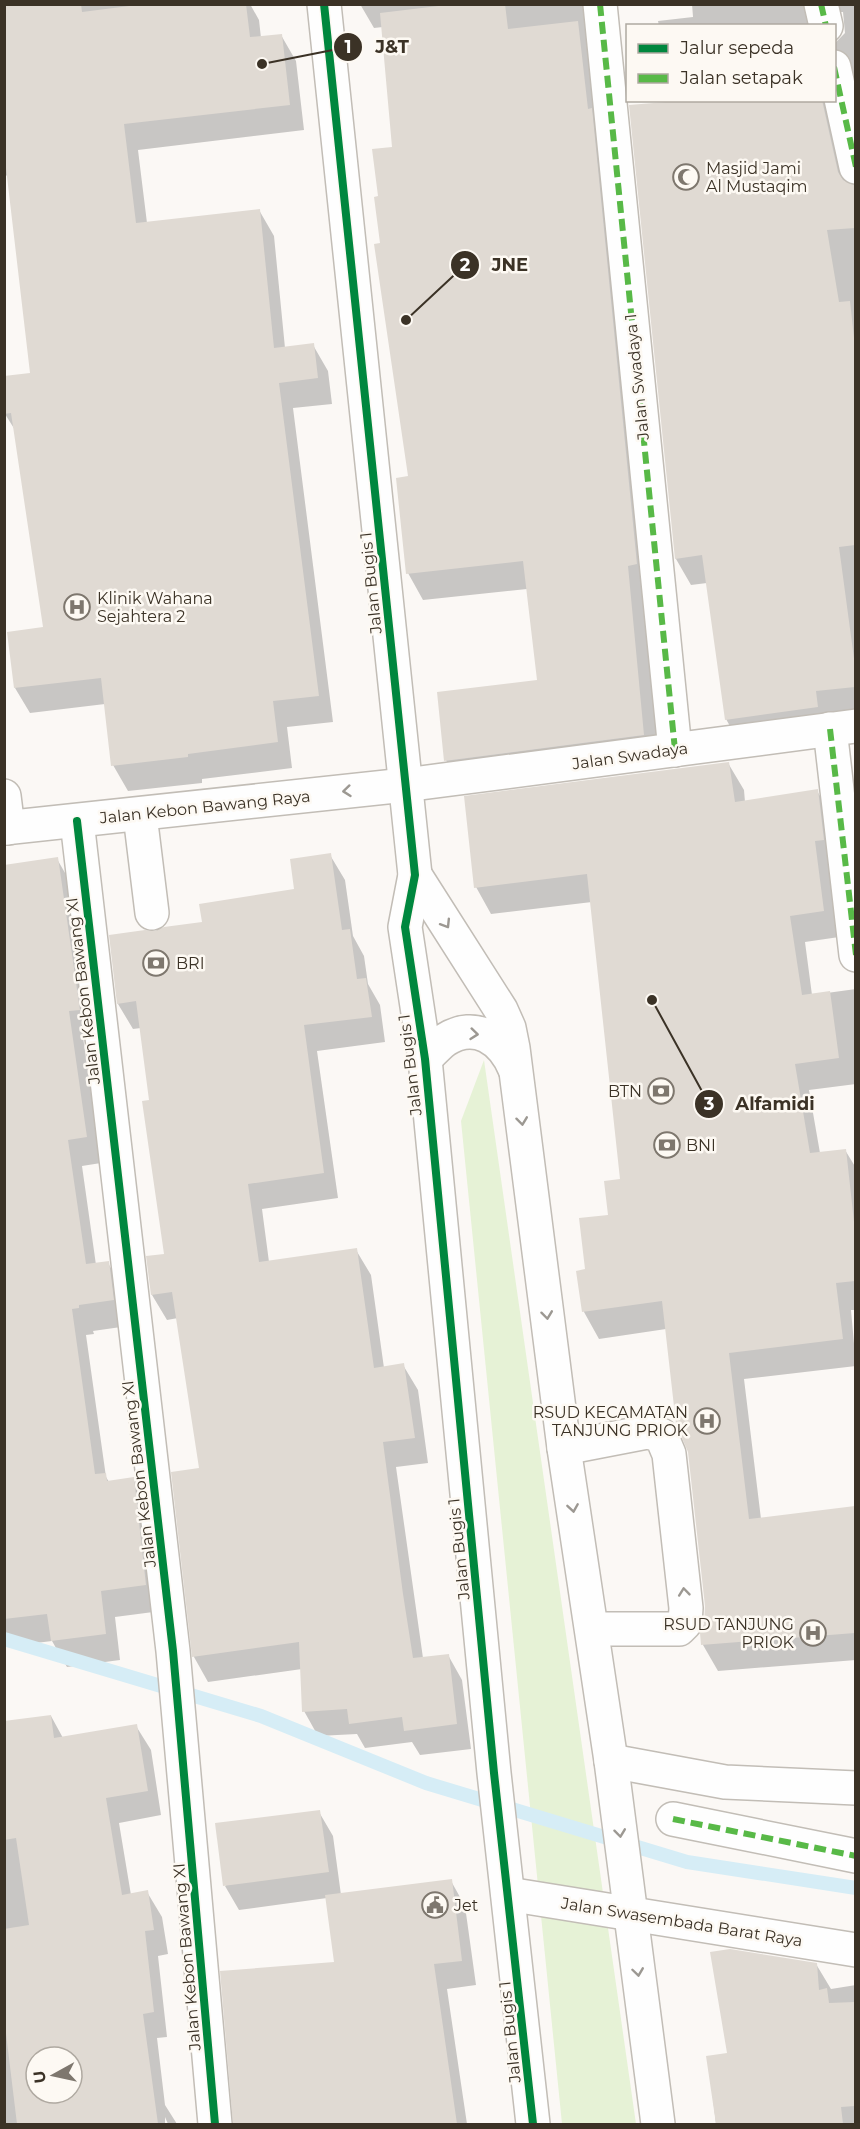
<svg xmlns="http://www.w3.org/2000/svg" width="860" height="2129" viewBox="0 0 860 2129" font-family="Montserrat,sans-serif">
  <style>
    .green { fill: #e6f2d6 }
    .shadow { fill: #0003; fill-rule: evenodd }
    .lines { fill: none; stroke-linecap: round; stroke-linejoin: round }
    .stream { stroke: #d6edf6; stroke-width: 14 }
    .building { fill: #e0dad3; fill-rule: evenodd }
    .minor-casing { stroke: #c2bdb6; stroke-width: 36 }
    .minor { stroke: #fefefe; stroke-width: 33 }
    .quiet { stroke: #58b947; stroke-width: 6; stroke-dasharray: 12 6; stroke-linecap: butt }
    .cycleway-casing { stroke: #fdf9f3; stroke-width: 11 }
    .cycleway { stroke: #00873e; stroke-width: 8 }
    .oneway { stroke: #9c9892 }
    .labels { text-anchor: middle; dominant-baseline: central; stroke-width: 5; stroke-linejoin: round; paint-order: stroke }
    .poi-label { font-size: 16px; fill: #3b3226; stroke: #fdf9f3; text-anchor: start }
    .street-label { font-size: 16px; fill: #3b3226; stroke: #fdf9f3 }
    .leader { fill: none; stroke: #3b3226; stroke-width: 2 }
    .callout-dot { fill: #3b3226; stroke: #fdf9f3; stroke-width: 2 }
    .mark-label { font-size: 18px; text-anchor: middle; font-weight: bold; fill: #fff }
    .callout-label { font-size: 18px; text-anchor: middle; font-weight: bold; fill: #3b3226; stroke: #fdf9f3; stroke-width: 5; stroke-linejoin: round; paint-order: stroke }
  </style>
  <rect width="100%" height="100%" fill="#fbf8f5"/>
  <polygon class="green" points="484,1060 636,2124 562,2124 461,1121"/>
  <g class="shadow">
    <polygon points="4,4 250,4 259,20 261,38 281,35 296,61 304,130 138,150 147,223 259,210 274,236 285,348 313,345 328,371 332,404 293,408 333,722 287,727 292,768 202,779 202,783 128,791 113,765 105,704 30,713 15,688 45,629 15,430 5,414 32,374 9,175 4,176"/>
    <polygon points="360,4 593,4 659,762 461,787 446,760 538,681 527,589 423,600 408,573 410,477 381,244 394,148 383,27 374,28"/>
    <polygon points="692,4 856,4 856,76 845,75 834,83 834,44 845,33 843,12 832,12 818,26 659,26 658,21 693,17"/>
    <polygon points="668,100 831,100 849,186 856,187 856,715 741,746 726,719 707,583 691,585 676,559"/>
    <polygon points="728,763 744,790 745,802 817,791 833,817 846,936 805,942 812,995 856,989 856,1084 809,1090 820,1153 845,1150 856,1168 856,1310 851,1310 856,1366 744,1379 761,1519 856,1508 856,1660 718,1671 703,1645 706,1606 689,1452 666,1329 599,1339 584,1312 578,1272 587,1271 621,1180 592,902 491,914 476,887"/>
    <polygon points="330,855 345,880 353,936 364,956 368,984 380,1005 385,1042 317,1051 338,1198 262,1209 269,1262 356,1250 371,1275 384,1368 403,1365 418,1390 428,1463 396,1467 423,1658 448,1655 462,1680 471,1749 420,1755 412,1742 365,1748 357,1734 318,1736 304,1711 302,1669 208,1682 194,1657 201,1469 178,1318 167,1320 152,1295 165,1255 151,1101 141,1028 133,1029 118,1004 155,933 203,923 296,891"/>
    <polygon points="57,859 72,885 94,1036 83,1037 101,1163 82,1166 96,1265 108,1263 123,1289 128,1326 93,1331 94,1334 86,1335 106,1477 109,1482 133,1479 148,1505 161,1611 115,1617 120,1660 67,1667 52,1641 4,1647 4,866"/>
    <path d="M 51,1716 L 63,1738 L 136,1726 L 151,1750 L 161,1815 L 119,1823 L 131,1895 L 147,1892 L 162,1917 L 168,1954 L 158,1956 L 167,2037 L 157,2038 L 165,2105 L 177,2124 L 168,2124 L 165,2117 L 165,2124 L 4,2124 L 4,1722 ZM 36,2057 L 72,2057 L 72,2093 L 36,2093 Z"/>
    <polygon points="319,1812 333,1836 341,1895 451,1881 465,1906 476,1985 447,1989 467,2124 235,2124 336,1963 327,1898 239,1910 225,1886"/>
    <polygon points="816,1964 831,1989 856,1985 856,2124 716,2124 708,2057 729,2054"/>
  </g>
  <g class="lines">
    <polyline class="stream" points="4,1639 261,1716 426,1783 687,1862 856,1888"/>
  </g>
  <g class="building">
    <polygon points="4,4 81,4 82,12 145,4 246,4 250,37 282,34 290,105 124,124 136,223 260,209 274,348 314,343 318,378 279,383 319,696 273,701 278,742 188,754 188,757 111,766 101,678 14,688 7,632 43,627 11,413 4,414 4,376 30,373 4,151"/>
    <polygon points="455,4 505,4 508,29 578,21 588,109 592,108 637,564 628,566 644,735 444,761 437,692 537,680 523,561 406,574 396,478 408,476 374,244 380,243 374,197 378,196 372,149 392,147 380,13"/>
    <polygon points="690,100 822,100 838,172 843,180 855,185 855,228 827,230 839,302 850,301 855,347 855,545 839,547 855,666 855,687 816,691 818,707 725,720 702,555 675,559 629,105"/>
    <polygon points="729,762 735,802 818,789 824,840 815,841 824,911 790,916 802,995 830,991 839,1058 795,1064 810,1153 846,1149 855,1231 855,1281 836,1283 843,1339 729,1353 749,1519 855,1506 855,1633 701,1645 700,1633 704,1624 705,1606 688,1452 676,1424 662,1301 582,1312 576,1271 585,1269 579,1218 608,1215 604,1181 620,1179 587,874 474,888 464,796"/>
    <polygon points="331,853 342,930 350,929 357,979 366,978 372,1017 304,1025 324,1173 248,1184 259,1262 357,1248 374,1368 404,1363 415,1438 383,1442 403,1594 413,1658 449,1654 457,1724 404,1731 402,1717 349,1724 347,1709 302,1712 299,1642 192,1657 171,1472 199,1468 172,1292 151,1295 146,1256 164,1254 142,1101 149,1100 136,1001 117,1004 109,935 145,930 155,931 164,927 202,922 199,904 294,889 290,859"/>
    <polygon points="58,857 80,1010 69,1011 87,1137 68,1140 86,1264 109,1261 114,1300 79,1305 79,1308 72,1309 95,1474 106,1473 107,1481 134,1477 146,1585 101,1591 106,1634 51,1641 47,1614 4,1619 4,865"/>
    <path d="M 51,1715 L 54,1738 L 137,1724 L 148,1791 L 106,1798 L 122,1895 L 148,1890 L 154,1930 L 145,1931 L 154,2012 L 143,2014 L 158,2124 L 17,2124 L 4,2017 L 4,1929 L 29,1925 L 16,1838 L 4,1840 L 4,1721 ZM 36,2057 L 72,2057 L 72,2093 L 36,2093 Z"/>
    <polygon points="320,1810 329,1872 223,1886 215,1823"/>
    <polygon points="452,1879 462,1961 434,1964 457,2124 233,2124 220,1971 334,1962 325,1895"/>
    <polygon points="730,1949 817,1963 819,1990 827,1988 829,2003 855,2002 855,2106 841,2107 843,2124 716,2124 706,2056 727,2053 710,1952"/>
  </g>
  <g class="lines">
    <g class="minor-casing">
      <g id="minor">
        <polyline points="324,4 415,875 405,927 425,1059 494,1773 533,2124"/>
        <polyline points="600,4 675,750"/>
        <polyline points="821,4 826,26"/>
        <polyline points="834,67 856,167"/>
        <polyline points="830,729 856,955"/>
        <polyline points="4,796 8,828"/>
        <polyline points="140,815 152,913"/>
        <polyline points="77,821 173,1651 215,2124"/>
        <polyline points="4,828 405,785 856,726"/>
        <polyline points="415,875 501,1010 509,1028 513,1048 564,1448 611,1761 658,2124"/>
        <path d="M 425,1059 C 431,1053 438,1045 445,1040 C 476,1020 503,1040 515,1069"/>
        <polyline points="564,1448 647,1432 661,1435 669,1454 686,1608 685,1623 679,1629 592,1629"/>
        <polyline points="611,1761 725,1782 856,1788"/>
        <polyline points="673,1819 856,1856"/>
        <polyline points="508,1894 856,1950"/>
      </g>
    </g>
    <use href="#minor" class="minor"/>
    <g class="quiet">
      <polyline points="600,4 675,750"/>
      <polyline points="821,4 826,26"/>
      <polyline points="834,67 856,167"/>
      <polyline points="830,729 856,955"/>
      <polyline points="673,1819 856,1856"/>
    </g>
    <g class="cycleway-casing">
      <g id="cycleway">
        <polyline points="324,4 415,875 405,927 425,1059 494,1773 533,2124"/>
        <polyline points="77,821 173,1651 215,2124"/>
      </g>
    </g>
    <use href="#cycleway" class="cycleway"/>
  </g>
  <defs><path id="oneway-chevron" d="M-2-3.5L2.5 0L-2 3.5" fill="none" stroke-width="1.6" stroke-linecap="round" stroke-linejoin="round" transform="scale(1.5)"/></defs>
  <g class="oneway">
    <use href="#oneway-chevron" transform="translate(347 791) rotate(174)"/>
    <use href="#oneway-chevron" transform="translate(446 924) rotate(58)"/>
    <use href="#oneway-chevron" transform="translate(474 1034) rotate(6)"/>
    <use href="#oneway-chevron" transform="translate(522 1121) rotate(83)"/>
    <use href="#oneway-chevron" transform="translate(547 1315) rotate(83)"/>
    <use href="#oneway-chevron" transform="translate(573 1508) rotate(81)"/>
    <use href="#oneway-chevron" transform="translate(684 1592) rotate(-96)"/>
    <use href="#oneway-chevron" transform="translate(620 1833) rotate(83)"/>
    <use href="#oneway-chevron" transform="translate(638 1972) rotate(82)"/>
  </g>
  <defs>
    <g id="mosque-ring" transform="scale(1.35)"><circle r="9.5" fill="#fdf9f3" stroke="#7e776e" stroke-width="1.5"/><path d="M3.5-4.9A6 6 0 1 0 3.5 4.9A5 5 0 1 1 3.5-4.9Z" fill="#7e776e"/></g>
    <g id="hospital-ring" transform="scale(1.35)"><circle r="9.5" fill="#fdf9f3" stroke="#7e776e" stroke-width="1.5"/><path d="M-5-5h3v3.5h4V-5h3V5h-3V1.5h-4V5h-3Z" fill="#7e776e"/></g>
    <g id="bank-ring" transform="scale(1.35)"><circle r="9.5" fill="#fdf9f3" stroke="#7e776e" stroke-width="1.5"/><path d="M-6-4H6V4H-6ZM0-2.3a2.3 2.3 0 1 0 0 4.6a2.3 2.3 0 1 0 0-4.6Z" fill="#7e776e"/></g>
    <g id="civic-ring" transform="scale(1.35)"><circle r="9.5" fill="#fdf9f3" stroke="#7e776e" stroke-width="1.5"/><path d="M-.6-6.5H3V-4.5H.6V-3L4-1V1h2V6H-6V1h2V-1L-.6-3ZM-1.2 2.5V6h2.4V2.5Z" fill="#7e776e"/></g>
  </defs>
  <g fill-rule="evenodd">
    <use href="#mosque-ring" x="686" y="177"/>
    <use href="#hospital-ring" x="77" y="607"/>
    <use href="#bank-ring" x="156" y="963"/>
    <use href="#bank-ring" x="661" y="1091"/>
    <use href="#bank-ring" x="667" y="1145"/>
    <use href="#hospital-ring" x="707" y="1421"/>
    <use href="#hospital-ring" x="813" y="1633"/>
    <use href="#civic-ring" x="435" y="1905"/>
  </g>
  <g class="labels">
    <g class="poi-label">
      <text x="706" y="168">Masjid Jami<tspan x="706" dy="18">Al Mustaqim</tspan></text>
      <text x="97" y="598">Klinik Wahana<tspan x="97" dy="18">Sejahtera 2</tspan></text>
      <text x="176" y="963">BRI</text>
      <text x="642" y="1091" text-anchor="end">BTN</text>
      <text x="686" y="1145">BNI</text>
      <text x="688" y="1412" text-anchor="end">RSUD KECAMATAN<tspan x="688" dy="18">TANJUNG PRIOK</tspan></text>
      <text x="794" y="1624" text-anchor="end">RSUD TANJUNG<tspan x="794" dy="18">PRIOK</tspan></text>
      <text x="454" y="1905">Jet</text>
    </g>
    <g class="street-label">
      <text transform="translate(637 377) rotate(-96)">Jalan Swadaya 1</text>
      <text transform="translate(371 583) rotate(-96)">Jalan Bugis 1</text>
      <text transform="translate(630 756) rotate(-8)">Jalan Swadaya</text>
      <text transform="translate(205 807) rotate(-6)">Jalan Kebon Bawang Raya</text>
      <text transform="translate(83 991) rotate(-97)">Jalan Kebon Bawang XI</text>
      <text transform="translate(410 1065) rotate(-97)">Jalan Bugis 1</text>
      <text transform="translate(139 1474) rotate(-97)">Jalan Kebon Bawang XI</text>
      <text transform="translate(459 1549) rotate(-96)">Jalan Bugis 1</text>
      <text transform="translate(682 1922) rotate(9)">Jalan Swasembada Barat Raya</text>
      <text transform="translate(187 1957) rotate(-95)">Jalan Kebon Bawang XI</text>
      <text transform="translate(510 2032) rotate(-96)">Jalan Bugis 1</text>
    </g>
  </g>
  <path class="leader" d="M262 64L348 47M406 320L465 265M652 1000L709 1104"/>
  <g class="callout-dot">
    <circle cx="262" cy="64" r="6"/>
    <circle cx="406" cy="320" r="6"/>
    <circle cx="652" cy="1000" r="6"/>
    <circle cx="348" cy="47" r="15"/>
    <circle cx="465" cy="265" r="15"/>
    <circle cx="709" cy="1104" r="15"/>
  </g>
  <g class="mark-label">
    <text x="348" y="53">1</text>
    <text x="465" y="271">2</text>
    <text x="709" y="1110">3</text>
  </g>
  <g class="callout-label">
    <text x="392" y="53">J&amp;T</text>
    <text x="510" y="271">JNE</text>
    <text x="775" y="1110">Alfamidi</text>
  </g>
  <rect width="860" height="2129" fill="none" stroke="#3b3226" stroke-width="12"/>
  <rect x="626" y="24" width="210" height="78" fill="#fdf9f3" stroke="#afa9a1" stroke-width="1.5"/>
  <rect x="638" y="44" width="30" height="9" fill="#00873e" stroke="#afa9a1" stroke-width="1.5"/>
  <text x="680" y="54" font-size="18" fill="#3b3226">Jalur sepeda</text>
  <rect x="638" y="74" width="30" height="9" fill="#58b947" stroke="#afa9a1" stroke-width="1.5"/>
  <text x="680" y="84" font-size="18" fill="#3b3226">Jalan setapak</text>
  <g transform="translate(54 2075) rotate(262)"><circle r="28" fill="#fdf9f3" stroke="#afa9a1" stroke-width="1.5"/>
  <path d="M0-4.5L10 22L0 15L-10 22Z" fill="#7e776e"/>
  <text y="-9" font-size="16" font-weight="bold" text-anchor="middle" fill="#3b3226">U</text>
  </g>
</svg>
